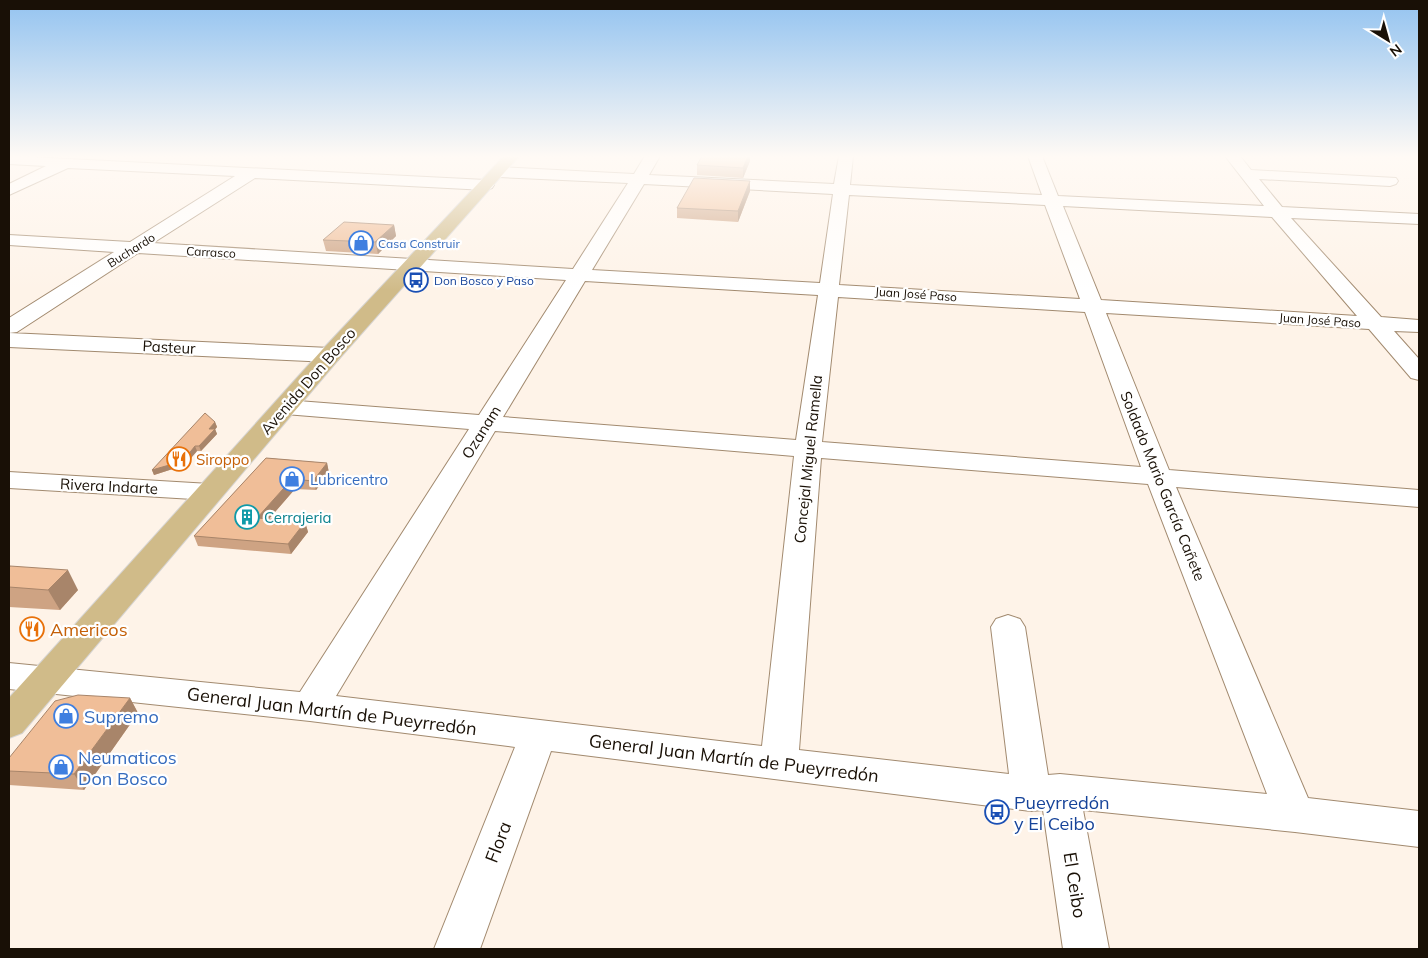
<svg xmlns="http://www.w3.org/2000/svg" width="1428" height="958" viewBox="0 0 1428 958" font-family="Mulish,sans-serif">
  <style>
    .lines { fill: none; stroke-linecap: round; stroke-linejoin: round }
    .minor-casing { stroke: #a28a6f; stroke-width: 2 }
    .major-casing { stroke: #d6d4d2; stroke-width: 2 }
    .minor { fill: #fff; fill-rule: evenodd }
    .major { fill: #d0bb89; fill-rule: evenodd }
    .wall { fill: #cea383 }
    .shaded-wall { fill: #a8856a }
    .building { fill: #f0be98; stroke: #a8856a }
    .labels { text-anchor: middle; dominant-baseline: central; stroke-width: 4.5; stroke-linejoin: round; paint-order: stroke }
    .far-shop-label { font-size: 12px; fill: #366cbe; stroke: #fff; text-anchor: start }
    .far-street-label { font-size: 12px; fill: #191006; stroke: #fff }
    .far-transit-label { font-size: 12px; fill: #164399; stroke: #fff; text-anchor: start }
    .street-label { font-size: 15px; fill: #191006; stroke: #fff }
    .food-label { font-size: 15px; fill: #c56008; stroke: #fff; text-anchor: start }
    .shop-label { font-size: 15px; fill: #366cbe; stroke: #fff; text-anchor: start }
    .culture-label { font-size: 15px; fill: #0d838f; stroke: #fff; text-anchor: start }
    .near-food-label { font-size: 18px; fill: #c56008; stroke: #fff; text-anchor: start }
    .near-street-label { font-size: 18px; fill: #191006; stroke: #fff }
    .near-shop-label { font-size: 18px; fill: #366cbe; stroke: #fff; text-anchor: start }
    .near-transit-label { font-size: 18px; fill: #164399; stroke: #fff; text-anchor: start }
  </style>
  <rect width="100%" height="100%" fill="#fef3e8"/>
  <g class="lines">
    <g class="minor-casing">
      <g id="minor">
        <path d="M 9,156 L 486,180 L 492,182 L 494,185 L 492,188 L 486,190 L 255,178 L 153,243 L 573,269 L 628,183 L 499,177 L 494,175 L 491,172 L 494,169 L 499,167 L 634,174 L 645,156 L 660,156 L 649,175 L 834,184 L 839,156 L 853,156 L 850,185 L 1042,195 L 1028,156 L 1042,156 L 1058,196 L 1264,206 L 1225,156 L 1240,156 L 1251,170 L 1396,178 L 1398,181 L 1396,184 L 1390,186 L 1259,179 L 1282,207 L 1419,214 L 1419,224 L 1291,218 L 1381,317 L 1419,320 L 1419,332 L 1394,331 L 1419,359 L 1419,380 L 1411,378 L 1369,329 L 1106,313 L 1169,470 L 1419,490 L 1419,507 L 1176,487 L 1308,798 L 1419,811 L 1419,847 L 1295,832 L 1083,810 L 1109,949 L 1063,949 L 1043,810 L 1031,811 L 551,751 L 480,949 L 434,949 L 515,747 L 310,721 L 9,689 L 9,663 L 300,692 L 469,429 L 285,414 L 276,412 L 273,407 L 276,402 L 285,400 L 479,415 L 566,280 L 138,253 L 17,332 L 9,333 L 330,348 L 338,350 L 341,355 L 338,360 L 330,362 L 9,347 L 9,318 L 114,252 L 9,245 L 9,235 L 130,242 L 235,176 L 68,168 L 9,195 L 9,184 L 46,166 L 9,164 ZM 644,184 L 833,194 L 820,283 L 592,270 ZM 849,195 L 1045,205 L 1080,299 L 839,285 ZM 1063,206 L 1272,217 L 1357,316 L 1101,300 ZM 585,281 L 818,295 L 796,440 L 503,417 ZM 838,297 L 1085,312 L 1141,467 L 822,442 ZM 495,431 L 794,456 L 762,746 L 336,696 ZM 821,458 L 1148,484 L 1267,794 L 1060,774 L 1048,775 L 1025,627 L 1020,619 L 1008,615 L 996,619 L 991,627 L 1009,774 L 799,750 Z"/>
        <polygon points="9,472 210,484 220,486 224,492 220,498 210,500 9,488"/>
      </g>
    </g>
    <g class="major-casing">
      <polygon id="major" points="504,156 519,156 338,360 22,733 9,738 9,698 322,350"/>
    </g>
    <use href="#minor" class="minor"/>
    <use href="#major" class="major"/>
  </g>
  <g class="wall">
    <polygon points="750,161 743,178 697,175 697,165"/>
    <polygon points="750,181 750,191 738,222 677,218 677,208"/>
    <polygon points="394,225 396,236 378,254 326,251 323,240"/>
    <polygon points="215,422 217,427 215,429 217,434 201,451 197,451 185,465 154,475 152,470"/>
    <polygon points="266,458 327,463 329,473 316,490 295,489 269,519 305,522 308,532 291,554 198,546 194,536"/>
    <polygon points="9,568 78,590 60,610 9,607"/>
    <polygon points="130,698 138,713 84,790 9,785 9,771"/>
  </g>
  <g class="shaded-wall">
    <polygon points="748,156 750,156 750,161 743,178 743,168"/>
    <polygon points="750,181 750,191 738,222 738,211"/>
    <polygon points="394,225 396,236 378,254 375,242"/>
    <polygon points="215,422 217,427 214,431 215,429 217,434 201,451 199,446 209,429"/>
    <polygon points="195,446 197,451 185,465 154,475 152,470"/>
    <polygon points="327,463 329,473 316,490 313,481"/>
    <polygon points="292,479 295,489 261,528 257,518"/>
    <polygon points="305,522 308,532 291,554 288,544"/>
    <polygon points="68,570 78,590 60,610 48,590"/>
    <polygon points="130,698 138,713 84,790 74,774"/>
  </g>
  <g class="building">
    <polygon points="702,156 748,156 743,168 697,165"/>
    <polygon points="694,178 750,181 738,211 677,208"/>
    <polygon points="344,222 394,225 375,242 323,240"/>
    <polygon points="205,413 215,422 209,429 215,429 199,446 195,446 183,461 152,470"/>
    <polygon points="266,458 327,463 313,481 292,479 257,518 305,522 288,544 194,536"/>
    <polygon points="10,566 68,570 48,590 9,587 9,568"/>
    <polygon points="78,695 130,698 74,774 9,771 9,758 55,701"/>
  </g>
  <linearGradient id="sky" x2="0" y2="1"><stop stop-color="#93c3f0"/><stop offset="0.54" stop-color="#fffaf5"/><stop offset="1" stop-color="#fffaf5" stop-opacity="0"/></linearGradient>
  <rect width="1428" height="290" fill="url(#sky)"/>
  <defs>
    <g id="shop-ring" transform="scale(1.25)"><circle r="9.5" fill="#fff" stroke="#3f7fe0" stroke-width="1.5"/><path d="M-5-2.5h2.3a2.7 3.5 0 0 1 5.4 0H5L5.5 6h-11ZM-1.5-2.5h3a1.5 2.3 0 0 0-3 0Z" fill="#3f7fe0"/></g>
    <g id="bus-ring" transform="scale(1.25)"><circle r="9.5" fill="#fff" stroke="#1a4fb4" stroke-width="1.5"/><path d="M-5-6H5V4H4V6H2V4H-2V6H-4V4H-5ZM-3.5-4V0h7V-4ZM-3.5 1.2v1.5H-2V1.2ZM2 1.2v1.5H3.5V1.2Z" fill="#1a4fb4"/></g>
    <g id="restaurant-ring" transform="scale(1.25)"><circle r="9.5" fill="#fff" stroke="#e8710a" stroke-width="1.5"/><path d="M-5-6h1v4h1v-4h1v4h1v-4h1v5L-1.5 .5V6h-2V.5L-5-1ZM5-6V6H3V1.5H1.5Q1.5-4 5-6Z" fill="#e8710a"/></g>
    <g id="building-ring" transform="scale(1.25)"><circle r="9.5" fill="#fff" stroke="#0f9aa8" stroke-width="1.5"/><path d="M-4-6H4V6H1V3H-1V6H-4ZM-2.5-4.3h1.7v1.8h-1.7ZM.8-4.3h1.7v1.8H.8ZM-2.5-1h1.7V.8h-1.7ZM.8-1h1.7V.8H.8Z" fill="#0f9aa8"/></g>
  </defs>
  <g fill-rule="evenodd">
    <use href="#shop-ring" x="361" y="243"/>
    <use href="#bus-ring" x="416" y="280"/>
    <use href="#restaurant-ring" x="179" y="459"/>
    <use href="#shop-ring" x="292" y="479"/>
    <use href="#building-ring" x="247" y="517"/>
    <use href="#restaurant-ring" x="32" y="629"/>
    <use href="#shop-ring" x="66" y="716"/>
    <use href="#shop-ring" x="61" y="767"/>
    <use href="#bus-ring" x="997" y="812"/>
  </g>
  <g class="labels">
    <g class="far-shop-label">
      <text x="378" y="243">Casa Construir</text>
    </g>
    <g class="far-street-label">
      <text transform="translate(131 250) rotate(-32)">Buchardo</text>
      <text transform="translate(211 252) rotate(3)">Carrasco</text>
      <text transform="translate(916 294) rotate(4)">Juan José Paso</text>
      <text transform="translate(1320 320) rotate(4)">Juan José Paso</text>
    </g>
    <g class="far-transit-label">
      <text x="434" y="280">Don Bosco y Paso</text>
    </g>
    <g class="street-label">
      <text transform="translate(169 347) rotate(3)">Pasteur</text>
      <text transform="translate(308 381) rotate(-49)">Avenida Don Bosco</text>
      <text transform="translate(481 432) rotate(-58)">Ozanam</text>
      <text transform="translate(808 459) rotate(-84)">Concejal Miguel Ramella</text>
      <text transform="translate(109 486) rotate(3)">Rivera Indarte</text>
      <text transform="translate(1163 486) rotate(68)">Soldado Mario García Cañete</text>
    </g>
    <g class="food-label">
      <text x="196" y="459">Siroppo</text>
    </g>
    <g class="shop-label">
      <text x="310" y="479">Lubricentro</text>
    </g>
    <g class="culture-label">
      <text x="264" y="517">Cerrajeria</text>
    </g>
    <g class="near-food-label">
      <text x="50" y="629">Americos</text>
    </g>
    <g class="near-street-label">
      <text transform="translate(332 711) rotate(7)">General Juan Martín de Pueyrredón</text>
      <text transform="translate(734 758) rotate(7)">General Juan Martín de Pueyrredón</text>
      <text transform="translate(498 842) rotate(-69)">Flora</text>
      <text transform="translate(1075 885) rotate(81)">El Ceibo</text>
    </g>
    <g class="near-shop-label">
      <text x="84" y="716">Supremo</text>
      <text x="78" y="757">Neumaticos<tspan x="78" dy="21">Don Bosco</tspan></text>
    </g>
    <g class="near-transit-label">
      <text x="1014" y="802">Pueyrredón<tspan x="1014" dy="21">y El Ceibo</tspan></text>
    </g>
  </g>
  <rect width="1428" height="958" fill="none" stroke="#191006" stroke-width="20"/>
  <g transform="translate(1388 40) rotate(143)" stroke="#ffffff" stroke-width="4" paint-order="stroke">
  <path d="M0-4L9 19L0 12L-9 19Z" fill="#191006"/>
  <text y="-8" font-size="14" font-weight="bold" text-anchor="middle" fill="#191006">N</text>
  </g>
</svg>
